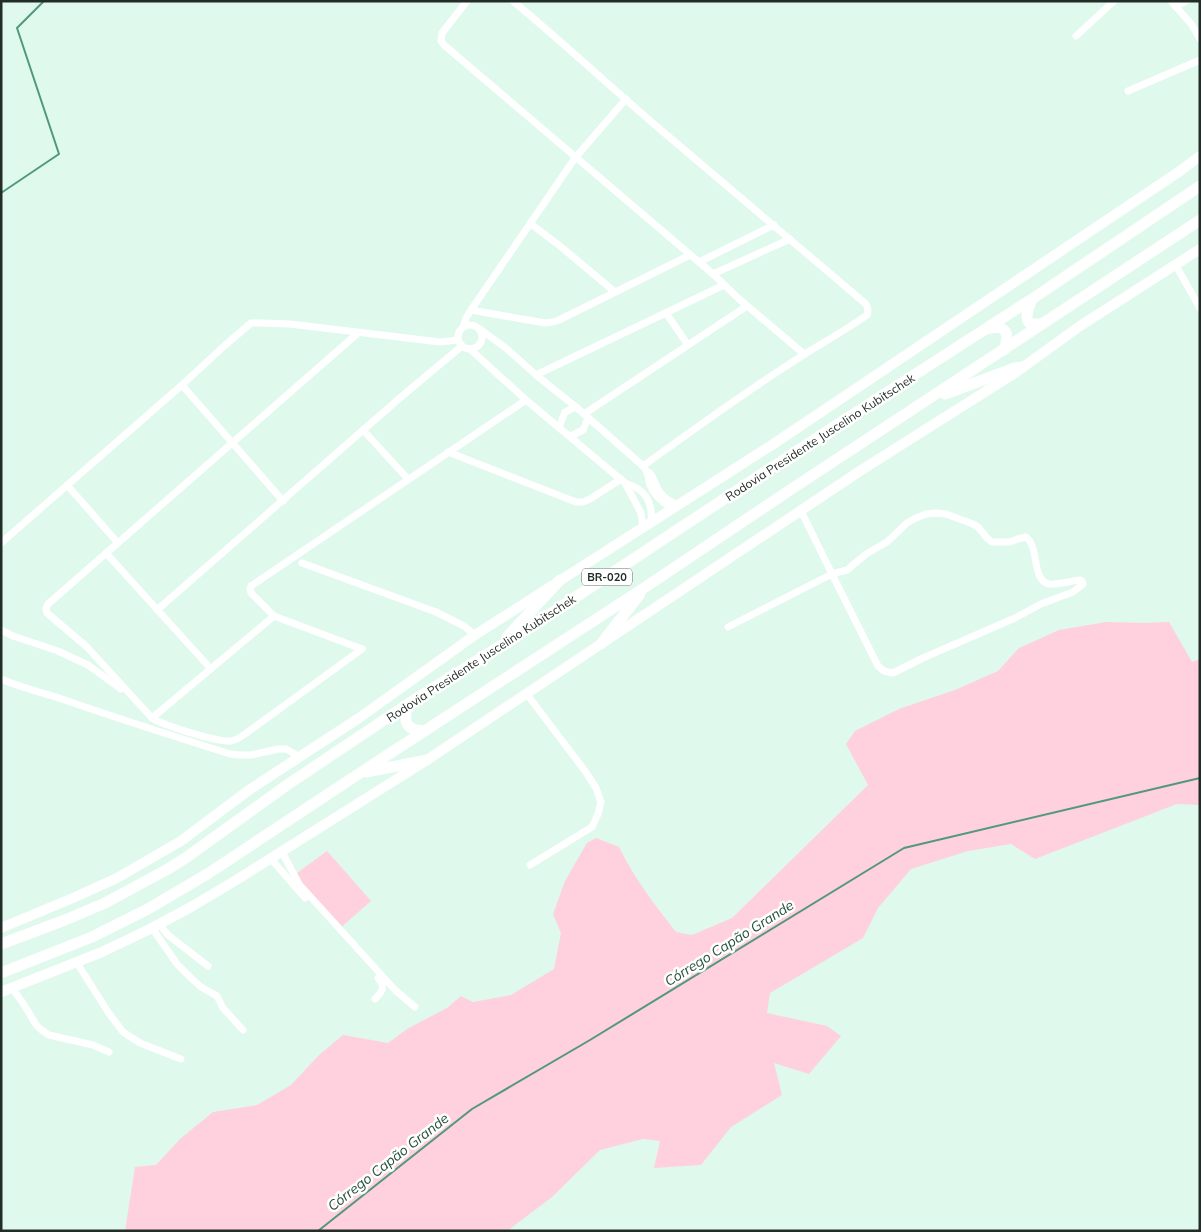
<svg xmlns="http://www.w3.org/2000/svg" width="1201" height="1232" viewBox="0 0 1201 1232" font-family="Mulish,sans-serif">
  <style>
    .green { fill: #ffd0dd }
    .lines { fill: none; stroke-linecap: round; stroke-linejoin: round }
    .stream { stroke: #50997b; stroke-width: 2 }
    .minor { stroke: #fff; stroke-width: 7 }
    .secondary { stroke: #fff; stroke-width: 10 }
    .trunk { stroke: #fff; stroke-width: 11 }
    .labels { text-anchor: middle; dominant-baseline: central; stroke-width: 5; stroke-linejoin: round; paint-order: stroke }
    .shield { fill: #fff; stroke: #656c68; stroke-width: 1 }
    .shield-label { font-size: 11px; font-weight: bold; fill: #232d28 }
    .street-label { font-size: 12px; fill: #232d28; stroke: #fff }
    .water-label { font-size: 14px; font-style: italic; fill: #26503e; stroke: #fff }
  </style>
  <rect width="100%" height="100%" fill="#e0f9ed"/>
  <g class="green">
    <path d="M 1106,622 L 1144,623 L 1169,622 L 1192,662 L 1200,659 L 1200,805 L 1177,804 L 1035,859 L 1011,844 L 968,851 L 911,869 L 878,908 L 863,938 L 770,993 L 767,1013 L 827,1026 L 841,1036 L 809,1074 L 774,1063 L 782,1095 L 731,1127 L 701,1165 L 654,1168 L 660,1141 L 643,1139 L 600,1150 L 552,1197 L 511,1228 L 509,1231 L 125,1231 L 135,1167 L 156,1165 L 180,1139 L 213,1112 L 257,1105 L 291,1085 L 319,1055 L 343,1035 L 388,1043 L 407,1029 L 447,1008 L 461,996 L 473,1002 L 511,995 L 554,969 L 561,933 L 553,914 L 565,881 L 587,843 L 596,838 L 619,847 C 634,878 655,905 676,932 L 692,935 L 732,918 L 868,785 L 846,744 L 855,731 L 899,709 L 955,690 L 998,671 L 1019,648 L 1059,630 Z"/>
    <polygon points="327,851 371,901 339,929 293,876"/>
  </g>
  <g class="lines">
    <g class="stream">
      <polyline points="1,193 59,154 17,28 44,1"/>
      <polyline points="318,1231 472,1109 590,1040 904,848 1200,778"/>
    </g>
    <g class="minor">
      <polyline points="467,1 442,33 441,41 444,45 713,274 738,298 804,354"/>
      <path d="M 513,1 C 566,45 616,92 668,136 C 734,192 800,248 866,304 C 868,308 869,311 867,315 C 847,329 826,341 805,354 C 749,389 696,428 643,466"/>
      <polyline points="1171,1 1192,25 1200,39"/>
      <polyline points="1175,6 1186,1"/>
      <polyline points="1076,36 1114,1"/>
      <polyline points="1128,91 1200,60"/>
      <polyline points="531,224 560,246 615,292"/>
      <polyline points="699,262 774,225"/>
      <polyline points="1175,264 1200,308"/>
      <polyline points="713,274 790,239"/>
      <polyline points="471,310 545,323 553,322 559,320 690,255"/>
      <polyline points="666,313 688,345"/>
      <circle cx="470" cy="337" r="12"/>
      <polyline points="463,327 466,318 471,310 575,158 626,99"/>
      <path d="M 480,329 L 507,349 L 536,375 L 576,407 L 643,466 C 649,472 648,478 650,485 C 654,496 663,503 673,508"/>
      <path d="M 358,333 L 48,604 L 46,608 L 47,613 L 87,647 L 152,718 C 165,726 217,742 231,741 C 236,740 241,737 245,734 L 362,649"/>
      <path d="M 470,349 L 526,400 L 625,483 C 645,489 653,501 651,522"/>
      <polyline points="536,375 724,285"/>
      <polyline points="182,385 283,501"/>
      <polyline points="584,414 747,306"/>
      <polyline points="559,427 565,412 576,407"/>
      <polyline points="363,430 408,479"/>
      <polyline points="571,436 583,430 588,418"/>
      <polyline points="448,452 576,502 583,502 590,499 621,479"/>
      <path d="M 650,473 C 654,478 655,483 658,489 C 662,497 670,501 678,505"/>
      <polyline points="625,483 641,513 643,527"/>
      <polyline points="67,485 118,543"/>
      <path d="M 936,513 L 946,514 L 973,524 L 978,527 L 987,538 L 992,542 L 1010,542 L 1018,539 L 1026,537 C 1040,548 1031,580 1049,584 C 1057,585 1071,581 1080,580 L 1082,581 L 1083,584 L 1073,592 L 1041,604 L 1015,618 L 923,658 L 893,673 L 884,671 L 878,666 L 832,574 L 847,570 L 866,554 L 887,542 L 907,523 L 916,518 L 926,514 Z"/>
      <polyline points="1,543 182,385 223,347 251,323 260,323 290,324 440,342 458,340"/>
      <polyline points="106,553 211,669"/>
      <polyline points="302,563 436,612 464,626 475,635"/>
      <polyline points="157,610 401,397 462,346"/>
      <polyline points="728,627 832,574 801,511"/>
      <polyline points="1,630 13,636 58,651 88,665 121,689"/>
      <polyline points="362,649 274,616 251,593 250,589 251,586 526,400"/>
      <path d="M 1,679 C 20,687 40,692 59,698 C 116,718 173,736 230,754 L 239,755 L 251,755 L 278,749 L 286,749 L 300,757"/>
      <polyline points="526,693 585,771 596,788 601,802 598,814 592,827 530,865"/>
      <polyline points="152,718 274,616"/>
      <polyline points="282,852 299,884 395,990 415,1007"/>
      <polyline points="271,859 305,898"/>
      <polyline points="159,924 168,935 208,966"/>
      <polyline points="152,928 177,964 191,978 201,987 217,996 223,1008 243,1030"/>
      <polyline points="77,963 108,1012 123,1032 140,1043 181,1059"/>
      <path d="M 12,988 C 17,995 22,1001 26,1008 C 35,1021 33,1026 49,1035 L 93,1045 L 109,1052"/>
      <path d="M 375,999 C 383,990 386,988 378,978"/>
    </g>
    <g class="secondary">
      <polyline points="1,928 73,898 117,878 181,841 249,790 359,718 475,635 775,443 1180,171 1200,156"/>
      <polyline points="1,992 102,952 150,929 191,907 238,879 427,760 863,469 1015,373 1080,326 1200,249"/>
    </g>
    <g class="trunk">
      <path d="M 1032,299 C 1026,313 1021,329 1044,323"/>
      <path d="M 987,329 C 1007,324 1010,333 1004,350"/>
      <polyline points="945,394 1015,368 1023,367"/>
      <polyline points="507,637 560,580"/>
      <polyline points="601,644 640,594"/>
      <path d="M 408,704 C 403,722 405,730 425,731"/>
      <polyline points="366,772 427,760"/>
      <polyline points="1,944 65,920 105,903 168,869 187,857 287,785 408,704 538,622 818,437 1032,299 1200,186"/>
      <polyline points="1,973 92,937 148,909 209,873 360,773 647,586 790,490 1200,220"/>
    </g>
  </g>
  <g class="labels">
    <rect class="shield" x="582" y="568.5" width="50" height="17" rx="4"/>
    <g class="shield-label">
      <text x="607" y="577">BR-020</text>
    </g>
    <g class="street-label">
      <text transform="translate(820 437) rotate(-33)">Rodovia Presidente Juscelino Kubitschek</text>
      <text transform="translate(481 658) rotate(-33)">Rodovia Presidente Juscelino Kubitschek</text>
    </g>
    <g class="water-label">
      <text transform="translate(729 943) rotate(-32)">Córrego Capão Grande</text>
      <text transform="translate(388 1162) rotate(-38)">Córrego Capão Grande</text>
    </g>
  </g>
  <rect width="1201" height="1232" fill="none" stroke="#232d28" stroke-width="5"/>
</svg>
